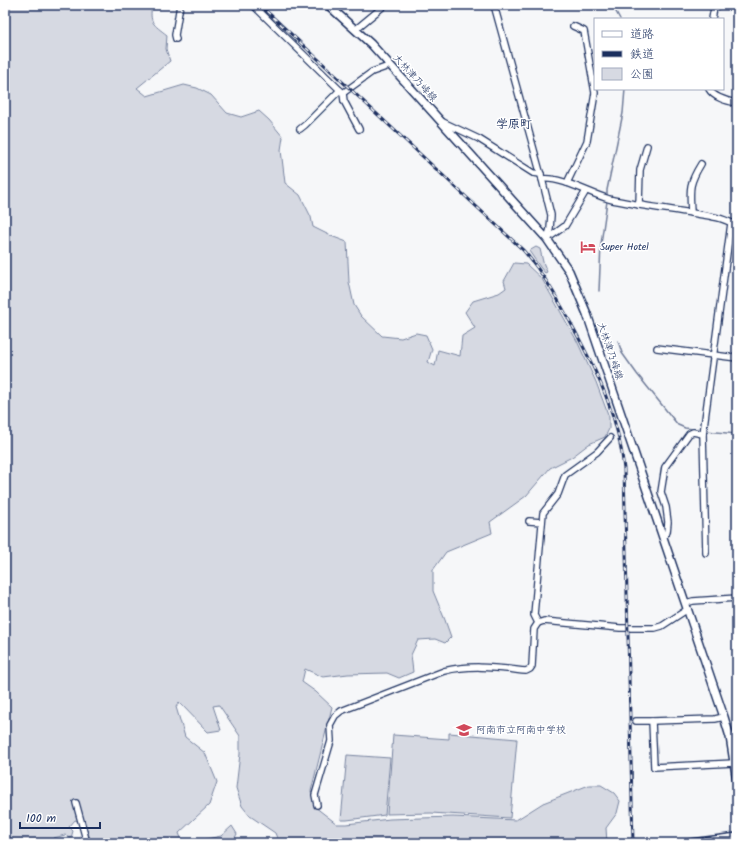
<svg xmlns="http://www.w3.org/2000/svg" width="742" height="848" viewBox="0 0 742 848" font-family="Kalam,'Klee One',sans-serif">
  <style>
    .green { fill: #d6d9e2; stroke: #7884a0 }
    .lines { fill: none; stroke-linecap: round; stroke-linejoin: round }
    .stream { stroke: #707c99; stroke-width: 1.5 }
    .minor-casing { stroke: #1b2f5e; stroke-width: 8 }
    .major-casing { stroke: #1b2f5e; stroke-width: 10 }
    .minor { stroke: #fff; stroke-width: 5.5 }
    .major { stroke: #fff; stroke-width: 7 }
    .rail-casing { stroke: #1b2f5e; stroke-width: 3 }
    .rail { stroke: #fff; stroke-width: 1.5; stroke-dasharray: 4.5; stroke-linecap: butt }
    .labels { text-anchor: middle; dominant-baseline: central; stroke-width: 3; stroke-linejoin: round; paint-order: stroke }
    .street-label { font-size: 10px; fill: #1b2f5e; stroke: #fff }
    .poi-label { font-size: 10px; fill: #1b2f5e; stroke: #fff; text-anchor: start }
    .quarter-label { font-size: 12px; font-weight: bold; fill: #1b2f5e; stroke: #fff }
  </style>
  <rect width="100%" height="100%" fill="#f6f7f9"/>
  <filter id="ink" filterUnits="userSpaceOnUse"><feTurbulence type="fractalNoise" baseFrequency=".025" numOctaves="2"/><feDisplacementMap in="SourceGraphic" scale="8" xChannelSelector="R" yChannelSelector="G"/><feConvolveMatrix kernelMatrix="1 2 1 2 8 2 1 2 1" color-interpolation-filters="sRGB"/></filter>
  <g filter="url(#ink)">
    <g class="green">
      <path d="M 5,5 L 152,5 C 149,23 153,24 167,35 L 166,49 L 170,61 L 137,88 L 147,96 L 184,85 L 197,88 L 211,95 L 227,113 L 241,117 L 259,111 L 269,120 L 283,137 L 281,150 L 285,183 L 300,195 L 311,217 L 313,227 L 331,236 L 347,242 L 349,282 L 354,305 L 361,316 L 382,336 L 401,338 L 416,333 L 426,335 L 432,349 L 428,362 L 435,366 L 438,350 L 460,356 L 462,336 L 475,328 L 465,312 L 473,301 L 499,293 L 506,288 L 504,281 L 514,263 L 526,264 L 542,279 L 577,341 L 596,382 L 609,417 L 609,429 L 605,437 L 589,444 L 572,457 L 550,468 L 526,496 L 490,522 L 492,533 L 446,552 L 433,570 L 433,591 L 445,620 L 451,637 L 445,643 L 435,639 L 418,640 L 411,655 L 413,672 L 399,678 L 387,673 L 348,674 L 323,677 L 305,669 L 302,682 L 316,692 L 332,707 L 311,791 L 315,807 L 337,824 L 346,824 L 390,819 L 453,817 L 516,820 L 543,803 L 589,785 L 601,785 L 614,793 L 620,801 L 617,813 L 606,828 L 607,843 L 279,843 L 275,833 L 250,816 L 242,806 L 236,788 L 240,754 L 240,736 L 219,705 L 213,706 L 221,730 L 208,732 L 179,702 L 176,707 L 185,737 L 205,753 L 217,782 L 209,805 L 179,833 L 183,843 L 91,843 L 86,825 L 75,820 L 69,827 L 73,831 L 71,838 L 65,835 L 54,838 L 52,843 L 5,843 Z"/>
      <polygon points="536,247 540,249 543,262 547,272 545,273 540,267 529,251"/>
      <polygon points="449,733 517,739 510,818 431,813 387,814 393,735 449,739"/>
      <polygon points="347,755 390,758 385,815 347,820 341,820"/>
      <polygon points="232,826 237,834 232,843 188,843 221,836"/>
    </g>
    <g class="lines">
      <g class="stream">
        <polyline points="609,5 615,10 620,19"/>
        <polyline points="607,197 607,190 623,113 625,89"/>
        <polyline points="599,291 601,244 607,201"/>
        <polyline points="618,341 622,353 637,374 678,425 685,428 702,430"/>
        <polyline points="706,431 737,434"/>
      </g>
      <g class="minor-casing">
        <g id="minor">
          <polyline points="253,5 343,93 372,72 386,67 389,64"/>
          <polyline points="494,5 542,179 551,215 550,229 547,239"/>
          <polyline points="712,19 714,8 720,5"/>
          <polyline points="356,29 385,5"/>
          <polyline points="176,39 175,35 180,5"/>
          <path d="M 709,89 C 714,98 727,101 737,103"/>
          <polyline points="343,93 344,101 359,129"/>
          <polyline points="443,122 479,139 533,173 541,174"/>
          <polyline points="300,129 305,125 340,90"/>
          <path d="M 542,179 C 562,177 588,193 609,199 C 643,207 679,210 714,217 C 722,218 729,222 737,225"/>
          <polyline points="567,183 587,141 595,93 584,31 573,26"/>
          <polyline points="639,205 640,170 647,146"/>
          <path d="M 691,213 C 690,190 688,185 701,164"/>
          <polyline points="547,239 565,226 586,191"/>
          <polyline points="657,348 737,358"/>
          <polyline points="529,521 542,522"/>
          <polyline points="663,537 667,532 668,522 666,507 661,492 665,467 689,434 693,432 703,434"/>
          <polyline points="706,553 703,434 731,223"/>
          <polyline points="686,603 693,601 737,598"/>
          <polyline points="538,623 544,621 620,628 655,628 662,626 688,609"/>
          <polyline points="636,721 652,721 654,767 734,763"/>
          <polyline points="652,721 715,719 724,717"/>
          <polyline points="76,803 87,843"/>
          <path d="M 317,805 L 315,795 L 331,741 L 330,725 L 335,716 L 341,711 L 444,671 C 473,664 497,668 526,671 L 530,669 L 532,666 L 534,629 L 538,623 L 534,615 L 543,513 L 558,494 L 565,475 L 597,452 L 610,438"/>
        </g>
      </g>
      <g class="major-casing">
        <g id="major">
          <polyline points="328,5 371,44 547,239 569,271 587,314 724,717 730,737 737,781"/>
          <polyline points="691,843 737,837"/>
        </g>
      </g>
      <use href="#minor" class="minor"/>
      <use href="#major" class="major"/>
      <g class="rail-casing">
        <path id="rail" d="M 260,5 L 523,250 C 544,274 559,301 574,329 C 598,374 619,418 624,469 L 633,843"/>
      </g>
      <use href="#rail" class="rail"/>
    </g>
  </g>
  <defs>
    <g id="hotel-bare" transform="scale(1.2)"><path d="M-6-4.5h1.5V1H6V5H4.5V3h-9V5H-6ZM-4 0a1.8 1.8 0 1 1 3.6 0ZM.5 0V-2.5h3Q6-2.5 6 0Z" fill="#d1495b" stroke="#fff" stroke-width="2.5" paint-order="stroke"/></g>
    <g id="school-bare" transform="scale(1.2)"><path d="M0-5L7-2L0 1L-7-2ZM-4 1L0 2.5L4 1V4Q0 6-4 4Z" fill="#d1495b" stroke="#fff" stroke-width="2.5" paint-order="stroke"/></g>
  </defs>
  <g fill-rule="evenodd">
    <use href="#hotel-bare" x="588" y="247"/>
    <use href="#school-bare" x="464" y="730"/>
  </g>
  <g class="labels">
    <g class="street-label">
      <text transform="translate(415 78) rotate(48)">大林津乃峰線</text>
      <text transform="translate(610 351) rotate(71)">大林津乃峰線</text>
    </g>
    <g class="poi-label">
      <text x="600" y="247">Super Hotel</text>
      <text x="476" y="730">阿南市立阿南中学校</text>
    </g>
    <g class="quarter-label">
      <text x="514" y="124">学原町</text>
    </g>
  </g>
  <rect width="742" height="848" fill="none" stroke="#fff" stroke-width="20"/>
  <rect x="10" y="10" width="722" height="828" fill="none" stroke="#1b2f5e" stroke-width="1.5" filter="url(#ink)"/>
  <rect x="594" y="18" width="130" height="72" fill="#ffffff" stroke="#a4acbf"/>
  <rect x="602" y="31" width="20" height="6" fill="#ffffff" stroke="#a4acbf"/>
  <text x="630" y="38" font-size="12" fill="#1b2f5e">道路</text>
  <rect x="602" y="51" width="20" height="6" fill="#1b2f5e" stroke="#a4acbf"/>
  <text x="630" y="58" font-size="12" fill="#1b2f5e">鉄道</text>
  <rect x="602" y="68" width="20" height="12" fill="#d6d9e2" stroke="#a4acbf"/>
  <text x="630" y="78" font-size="12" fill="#1b2f5e">公園</text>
  <path d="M20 822v6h80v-6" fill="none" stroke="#1b2f5e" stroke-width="2"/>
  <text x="26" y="822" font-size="12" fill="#1b2f5e" stroke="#ffffff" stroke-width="3" paint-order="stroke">100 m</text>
</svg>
